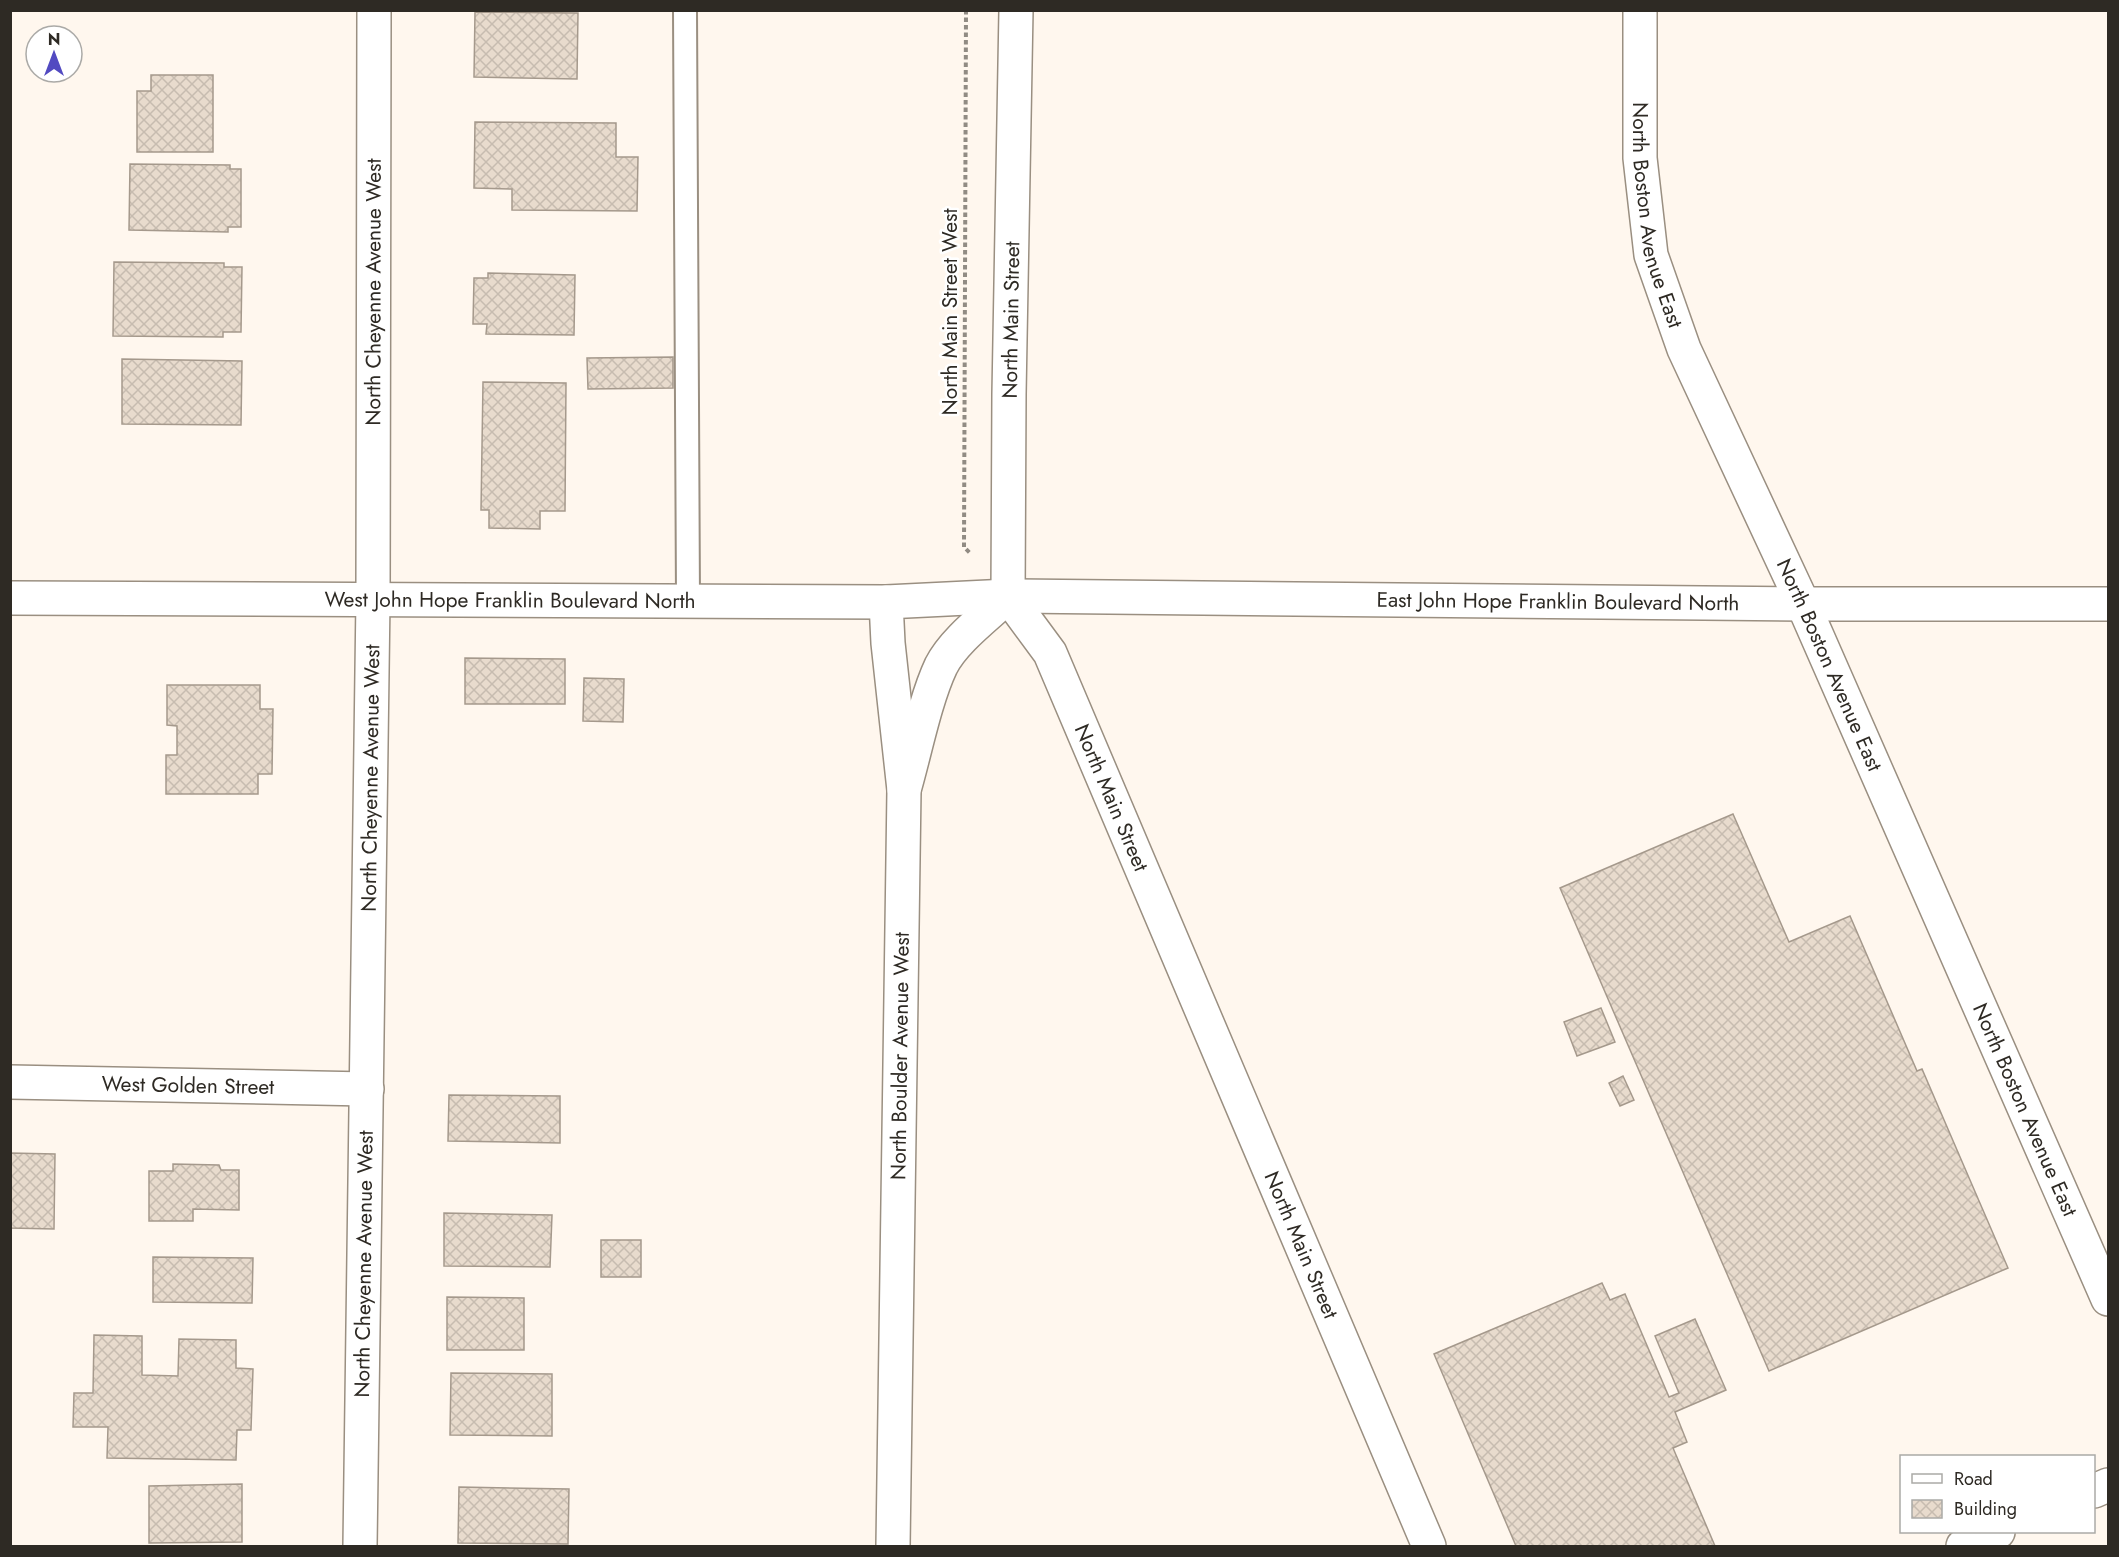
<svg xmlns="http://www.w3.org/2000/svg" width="2119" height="1557" viewBox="0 0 2119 1557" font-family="Jost,sans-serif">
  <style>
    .building { fill: url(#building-cross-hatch); stroke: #a5998c; stroke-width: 1.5 }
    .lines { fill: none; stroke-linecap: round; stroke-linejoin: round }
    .service-casing { stroke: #9a8f81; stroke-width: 26 }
    .minor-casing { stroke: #9a8f81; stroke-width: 36 }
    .tertiary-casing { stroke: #9a8f81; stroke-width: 36 }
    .path { stroke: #918b83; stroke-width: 4; stroke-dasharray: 4.5 3; stroke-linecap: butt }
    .service { stroke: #fff; stroke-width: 22 }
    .minor { stroke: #fff; stroke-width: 33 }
    .tertiary { stroke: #fff; stroke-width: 33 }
    .labels { text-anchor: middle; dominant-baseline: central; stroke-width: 5; stroke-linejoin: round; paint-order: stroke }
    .street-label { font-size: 21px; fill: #2e2a24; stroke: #fff }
  </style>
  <defs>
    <pattern id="building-cross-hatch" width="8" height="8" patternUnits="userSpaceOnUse" patternTransform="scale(1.5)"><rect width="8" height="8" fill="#e8dbcd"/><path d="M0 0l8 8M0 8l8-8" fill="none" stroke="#c7bcb0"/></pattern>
  </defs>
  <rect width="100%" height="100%" fill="#fff7ee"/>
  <g class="building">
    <polygon points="475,12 578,13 577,79 474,77"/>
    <polygon points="151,75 213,75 213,152 137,152 137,91 151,91"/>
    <polygon points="475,122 616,123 616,157 638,157 637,211 512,210 512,189 474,188"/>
    <polygon points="130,164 230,165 230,169 241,169 241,227 228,227 228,232 129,230"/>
    <polygon points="114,262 224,263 224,267 242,267 241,332 223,332 223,337 113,336"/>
    <polygon points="488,273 575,275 574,335 486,334 487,324 473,324 474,278 488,278"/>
    <polygon points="673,357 673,388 588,389 587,358"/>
    <polygon points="122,359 242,361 241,425 122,424"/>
    <polygon points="483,382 566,383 565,511 540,511 540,529 489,528 489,510 481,510"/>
    <polygon points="465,658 565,659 565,704 465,704"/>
    <polygon points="584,678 624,679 623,722 583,721"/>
    <polygon points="167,685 260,685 260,709 273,709 272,774 258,774 258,794 166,794 166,755 177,755 177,726 167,725"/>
    <polygon points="1733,814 1789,942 1850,916 1917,1071 1922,1069 2008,1268 1769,1371 1560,888"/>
    <polygon points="1601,1008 1615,1042 1577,1056 1564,1022"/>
    <polygon points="1623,1076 1634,1100 1620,1106 1609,1083"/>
    <polygon points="449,1095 560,1096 560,1143 448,1141"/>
    <polygon points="10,1153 55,1154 54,1229 10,1228"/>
    <polygon points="173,1164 219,1165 221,1170 239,1170 239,1210 193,1209 193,1221 149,1221 149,1171 173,1171"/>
    <polygon points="444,1213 552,1215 550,1267 444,1266"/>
    <rect x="601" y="1240" width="40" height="37"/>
    <polygon points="153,1257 253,1258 252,1303 153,1302"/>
    <polygon points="1602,1283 1610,1300 1625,1294 1669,1397 1679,1393 1655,1336 1695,1319 1726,1390 1675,1412 1687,1442 1673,1448 1715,1546 1516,1546 1434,1354"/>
    <polygon points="447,1297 524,1298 524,1350 447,1350"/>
    <polygon points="94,1335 142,1336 142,1375 178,1376 179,1339 236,1340 236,1368 253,1369 251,1430 237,1430 236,1460 107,1458 108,1427 73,1427 74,1393 93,1393"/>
    <polygon points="451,1373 552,1374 552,1436 450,1435"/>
    <polygon points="242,1484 242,1542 149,1543 149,1486"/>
    <polygon points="459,1487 569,1489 568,1544 458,1543"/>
  </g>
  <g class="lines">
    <g class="service-casing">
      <polyline id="service" points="685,10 688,600"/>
    </g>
    <g class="minor-casing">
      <g id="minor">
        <path id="s1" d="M 1640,10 L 1640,158 L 1651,255 L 1684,349 L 1803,604 L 2108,1299"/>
        <path id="s2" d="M 10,598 L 886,602"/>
        <path id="s3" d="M 10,1082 L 367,1089"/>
        <polyline points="2094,1491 2108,1485"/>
        <path id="s4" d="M 360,1546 L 373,599 L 374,10"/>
        <polyline points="1963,1546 1998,1532"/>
      </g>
    </g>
    <g class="tertiary-casing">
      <g id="tertiary">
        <path id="s5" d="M 1016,10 L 1009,394 L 1008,596 L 1050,653 L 1429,1546"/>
        <path id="s6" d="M 904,790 L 888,643 L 886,602 L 1008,596 L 1803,604 L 2108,604"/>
        <path id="s7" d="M 893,1546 L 904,790 C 915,752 925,700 941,666 C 954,640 987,616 1008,596"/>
      </g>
    </g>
    <polyline class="path" points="966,10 964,547 970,553"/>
    <use href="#service" class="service"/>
    <use href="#minor" class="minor"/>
    <use href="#tertiary" class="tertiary"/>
  </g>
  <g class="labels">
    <g class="street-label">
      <text stroke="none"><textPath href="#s1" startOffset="207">North Boston Avenue East</textPath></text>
      <text stroke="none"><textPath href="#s4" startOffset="1254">North Cheyenne Avenue West</textPath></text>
      <text transform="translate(950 312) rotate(-90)">North Main Street West</text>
      <text transform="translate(1011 320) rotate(-89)">North Main Street</text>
      <text stroke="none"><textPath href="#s2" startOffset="500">West John Hope Franklin Boulevard North</textPath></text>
      <text stroke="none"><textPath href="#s6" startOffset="861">East John Hope Franklin Boulevard North</textPath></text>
      <text stroke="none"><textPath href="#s1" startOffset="693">North Boston Avenue East</textPath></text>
      <text stroke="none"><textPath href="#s4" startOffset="768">North Cheyenne Avenue West</textPath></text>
      <text stroke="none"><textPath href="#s5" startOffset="814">North Main Street</textPath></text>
      <text stroke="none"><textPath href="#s7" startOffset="490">North Boulder Avenue West</textPath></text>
      <text stroke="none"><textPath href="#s3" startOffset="178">West Golden Street</textPath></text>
      <text stroke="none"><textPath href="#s1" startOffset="1179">North Boston Avenue East</textPath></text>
      <text stroke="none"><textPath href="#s5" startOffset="1300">North Main Street</textPath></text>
      <text stroke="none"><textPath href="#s4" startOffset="282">North Cheyenne Avenue West</textPath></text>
    </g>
  </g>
  <rect width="2119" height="1557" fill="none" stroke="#2e2a24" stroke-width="24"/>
  <rect x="1900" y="1455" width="195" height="78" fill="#ffffff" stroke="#abaaa7" stroke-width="1.5"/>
  <rect x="1912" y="1474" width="30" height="9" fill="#ffffff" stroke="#abaaa7" stroke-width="1.5"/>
  <text x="1954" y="1485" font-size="18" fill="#2e2a24">Road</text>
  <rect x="1912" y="1500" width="30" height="18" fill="url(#building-cross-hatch)" stroke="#abaaa7" stroke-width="1.5"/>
  <text x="1954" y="1515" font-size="18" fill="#2e2a24">Building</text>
  <g transform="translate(54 54)"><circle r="28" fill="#ffffff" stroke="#abaaa7" stroke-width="1.5"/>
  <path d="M0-4.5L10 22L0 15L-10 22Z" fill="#524ac1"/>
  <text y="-9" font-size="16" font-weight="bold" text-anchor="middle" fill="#2e2a24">N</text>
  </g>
</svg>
